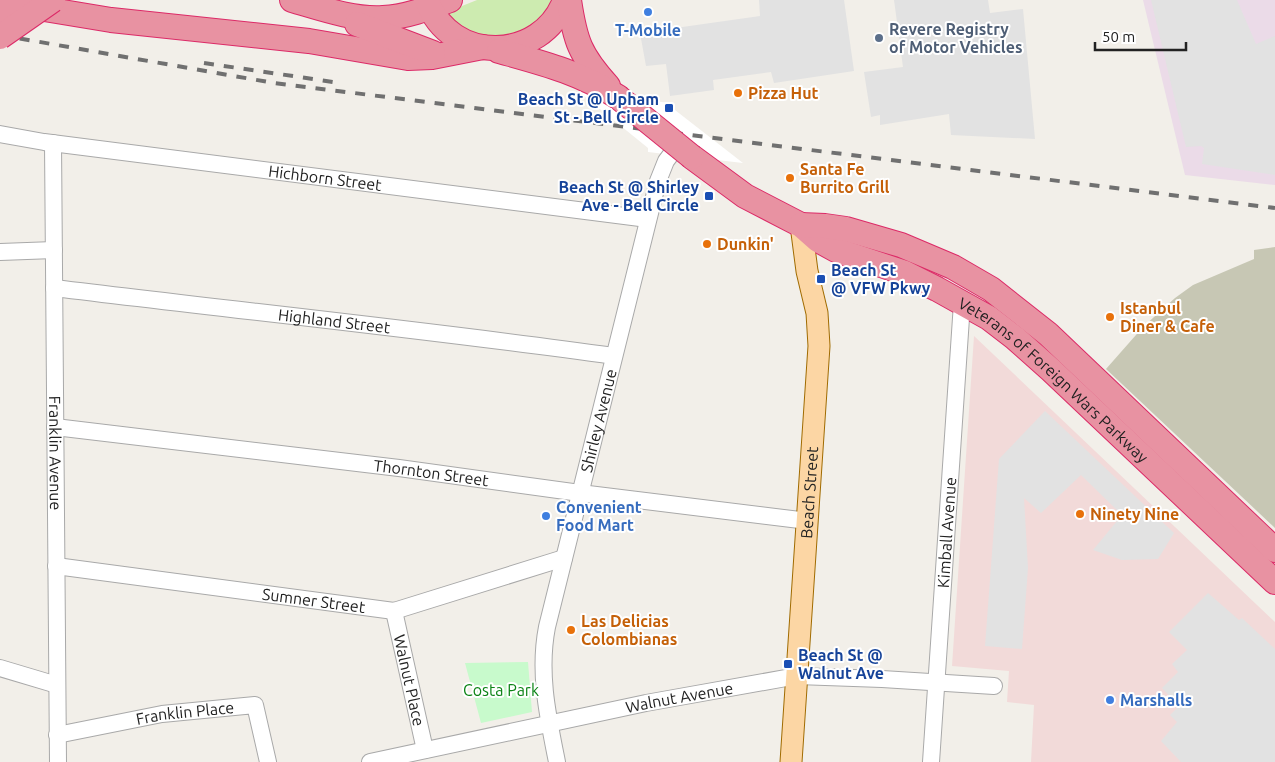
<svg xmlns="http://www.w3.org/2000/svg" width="1275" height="762" viewBox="0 0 1275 762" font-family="Ubuntu,sans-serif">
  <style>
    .commercial { fill: #f2dad9 }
    .industrial { fill: #ebdbe8 }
    .construction { fill: #c7c7b4 }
    .grass { fill: #cdebb0 }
    .park { fill: #c8facc }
    .parking { fill: #e2e2e2 }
    .pier { fill: #fff }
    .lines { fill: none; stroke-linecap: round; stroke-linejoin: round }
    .minor-casing { stroke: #a9a9a9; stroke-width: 18 }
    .major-casing { stroke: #a06b00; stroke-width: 23 }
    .highway-casing { stroke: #dc2a67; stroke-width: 26 }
    .minor { stroke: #fff; stroke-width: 16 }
    .major { stroke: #fcd6a4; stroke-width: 21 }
    .highway { stroke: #e892a2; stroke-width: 24 }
    .rail { stroke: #707070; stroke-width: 4; stroke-dasharray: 10 10; stroke-linecap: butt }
    .highway-bridge-casing { stroke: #dc2a67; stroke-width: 26; stroke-linecap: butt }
    .highway-bridge { stroke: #e892a2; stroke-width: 24 }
    .shop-dot { fill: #3f7fe0; stroke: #fff; stroke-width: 2 }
    .service-dot { fill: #5c6f8a; stroke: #fff; stroke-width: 2 }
    .food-dot { fill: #e8710a; stroke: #fff; stroke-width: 2 }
    .transit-dot { fill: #1a4fb4; stroke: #fff; stroke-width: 2 }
    .labels { text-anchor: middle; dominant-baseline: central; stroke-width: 4; stroke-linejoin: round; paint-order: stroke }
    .service-label { font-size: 16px; font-weight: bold; fill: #4e5e75; stroke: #fff; text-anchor: start }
    .shop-label { font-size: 16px; font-weight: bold; fill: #366cbe; stroke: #fff; text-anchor: start }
    .food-label { font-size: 16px; font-weight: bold; fill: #c56008; stroke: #fff; text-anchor: start }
    .transit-label { font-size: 16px; font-weight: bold; fill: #164399; stroke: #fff; text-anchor: end }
    .street-label { font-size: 16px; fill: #222; stroke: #fff }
    .park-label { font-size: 16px; fill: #0c8416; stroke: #fff }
  </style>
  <rect width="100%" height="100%" fill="#f2efe9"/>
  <polygon class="commercial" points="974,336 1275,622 1275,762 1031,762 1034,705 1007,702 1009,671 952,666"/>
  <polygon class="industrial" points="1143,0 1275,0 1275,185 1185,175"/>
  <polygon class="construction" points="1275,247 1275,528 1106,369 1143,327 1175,298 1193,285 1254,259 1254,250"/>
  <path class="grass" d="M 477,0 L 554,0 C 549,7 543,20 535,25 C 528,30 516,35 507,37 C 486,43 457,30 447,12 Z"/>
  <polygon class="park" points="528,662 532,712 481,723 465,663"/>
  <g class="parking">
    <polygon points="759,0 844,0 854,71 774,83 771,72 713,80 714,90 670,96 666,64 646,66 640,33 760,16"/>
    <polygon points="894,0 988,0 990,13 1023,9 1035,139 951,135 949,114 880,125 880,115 871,117 864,72 903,67"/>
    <polygon points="1151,0 1237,0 1256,44 1275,36 1275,175 1202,164 1204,148 1201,146 1186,147"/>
    <polygon points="1045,411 1174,533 1158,559 1122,560 1093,550 1122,515 1081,475 1041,513 1024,498 1028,568 1022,649 985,646 999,459"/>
    <polygon points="1208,593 1239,620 1242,618 1275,649 1275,762 1181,762 1161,741 1177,722 1170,715 1179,706 1162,688 1178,672 1172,664 1187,650 1169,632"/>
  </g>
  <polygon class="pier" points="579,92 670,103 675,110 743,163 648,152 648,148"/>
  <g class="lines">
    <g class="minor-casing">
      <g id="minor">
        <path id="s1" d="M 0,134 L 44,142 L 648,219"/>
        <path id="s2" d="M 53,143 L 58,762"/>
        <polyline points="0,252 54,250"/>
        <path id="s3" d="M 54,288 C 241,311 428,330 614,356"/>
        <path id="s4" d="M 55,427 L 399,468 L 580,493 L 808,521"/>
        <path id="s5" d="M 56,566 L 394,611 L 564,558"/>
        <path id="s6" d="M 394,611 L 425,750"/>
        <polyline points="0,668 57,685"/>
        <path id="s7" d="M 57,735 L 162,714 L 255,705 L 268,762"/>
        <path id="s8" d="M 370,762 L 646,703 L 797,676 L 882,679 L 994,686"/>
        <path id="s9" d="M 557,762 C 548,717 538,673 547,627 L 658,181 L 666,161 L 678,145"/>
        <path id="s10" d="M 931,762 L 962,303"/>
      </g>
    </g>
    <g class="major-casing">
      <g id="major">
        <path id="s11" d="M 791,762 L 819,346 L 817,313 L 807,271 L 801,225"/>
      </g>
    </g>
    <g class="highway-casing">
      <g id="highway">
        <path d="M 292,0 C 320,8 353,20 383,18 C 406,17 429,8 450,0"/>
        <path d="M 427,0 C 450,65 542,63 565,0"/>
        <path d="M 569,0 C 575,41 580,55 608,86"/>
        <polyline points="26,6 111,20 309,41 408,58 432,57 483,47"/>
        <polyline points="357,24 433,53"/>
        <path d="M 499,51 C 542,63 579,72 618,97"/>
        <path id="s12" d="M 692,157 L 745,196 L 801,225 L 818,240 L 836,250 L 905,273 L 937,289 L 989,318 L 1015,338 L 1051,370 L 1275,582"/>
        <polyline points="801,225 825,226 846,229 901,245 953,267 991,289 1048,334 1275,550"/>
      </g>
    </g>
    <use href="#minor" class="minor"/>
    <use href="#major" class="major"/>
    <use href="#highway" class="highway"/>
    <g class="rail">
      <polyline points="0,35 274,83 1275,208"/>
      <polyline points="204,63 340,83"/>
    </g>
    <g class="highway-bridge-casing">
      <g id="highway-bridge">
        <polyline points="0,15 20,0"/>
        <polyline points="0,37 53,0"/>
        <polyline points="618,97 692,157"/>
      </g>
    </g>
    <use href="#highway-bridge" class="highway-bridge"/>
  </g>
  <g class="shop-dot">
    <circle cx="648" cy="12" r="5"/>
    <circle cx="546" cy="516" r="5"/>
    <circle cx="1110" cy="700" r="5"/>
  </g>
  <circle class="service-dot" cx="879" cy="38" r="5"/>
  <g class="food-dot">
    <circle cx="738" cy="93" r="5"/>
    <circle cx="790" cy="178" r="5"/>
    <circle cx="707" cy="244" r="5"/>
    <circle cx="1110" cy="317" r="5"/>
    <circle cx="1080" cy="514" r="5"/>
    <circle cx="571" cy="630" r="5"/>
  </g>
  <g class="transit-dot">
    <rect x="664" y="103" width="10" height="10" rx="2.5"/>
    <rect x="704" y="191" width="10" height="10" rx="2.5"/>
    <rect x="816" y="274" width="10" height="10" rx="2.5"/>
    <rect x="783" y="659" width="10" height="10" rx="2.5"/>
  </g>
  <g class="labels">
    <g class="service-label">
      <text x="889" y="29">Revere Registry<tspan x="889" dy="18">of Motor Vehicles</tspan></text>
    </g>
    <g class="shop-label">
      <text x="648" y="30" text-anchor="middle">T-Mobile</text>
      <text x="556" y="507">Convenient<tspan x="556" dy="18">Food Mart</tspan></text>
      <text x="1120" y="700">Marshalls</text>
    </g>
    <g class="food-label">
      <text x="748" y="93">Pizza Hut</text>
      <text x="800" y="169">Santa Fe<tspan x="800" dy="18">Burrito Grill</tspan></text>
      <text x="717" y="244">Dunkin'</text>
      <text x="1120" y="308">Istanbul<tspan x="1120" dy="18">Diner &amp; Cafe</tspan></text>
      <text x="1090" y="514">Ninety Nine</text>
      <text x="581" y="621">Las Delicias<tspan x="581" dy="18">Colombianas</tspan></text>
    </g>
    <g class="transit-label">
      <text x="659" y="99">Beach St @ Upham<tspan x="659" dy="18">St - Bell Circle</tspan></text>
      <text x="699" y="187">Beach St @ Shirley<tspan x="699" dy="18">Ave - Bell Circle</tspan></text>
      <text x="831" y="270" text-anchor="start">Beach St<tspan x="831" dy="18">@ VFW Pkwy</tspan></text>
      <text x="798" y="655" text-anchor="start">Beach St @<tspan x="798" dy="18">Walnut Ave</tspan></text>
    </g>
    <g class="street-label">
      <text stroke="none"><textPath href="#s1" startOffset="328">Hichborn Street</textPath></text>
      <text stroke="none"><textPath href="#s3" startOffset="282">Highland Street</textPath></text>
      <text stroke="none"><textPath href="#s12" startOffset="429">Veterans of Foreign Wars Parkway</textPath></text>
      <text stroke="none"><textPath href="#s9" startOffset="349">Shirley Avenue</textPath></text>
      <text stroke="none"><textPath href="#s2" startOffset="310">Franklin Avenue</textPath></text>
      <text stroke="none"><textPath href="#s4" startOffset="379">Thornton Street</textPath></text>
      <text stroke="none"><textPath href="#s11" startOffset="270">Beach Street</textPath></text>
      <text stroke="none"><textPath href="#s10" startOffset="230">Kimball Avenue</textPath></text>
      <text stroke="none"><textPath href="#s5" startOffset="260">Sumner Street</textPath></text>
      <text stroke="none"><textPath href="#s6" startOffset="71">Walnut Place</textPath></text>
      <text stroke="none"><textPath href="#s8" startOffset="316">Walnut Avenue</textPath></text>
      <text stroke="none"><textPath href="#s7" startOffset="130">Franklin Place</textPath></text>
    </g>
    <g class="park-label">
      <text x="501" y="690">Costa Park</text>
    </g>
  </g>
  <path d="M1095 42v8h91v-8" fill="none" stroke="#222222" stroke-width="2.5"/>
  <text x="1102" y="42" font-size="15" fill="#222222" stroke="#ffffff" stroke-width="4" paint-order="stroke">50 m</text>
</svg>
